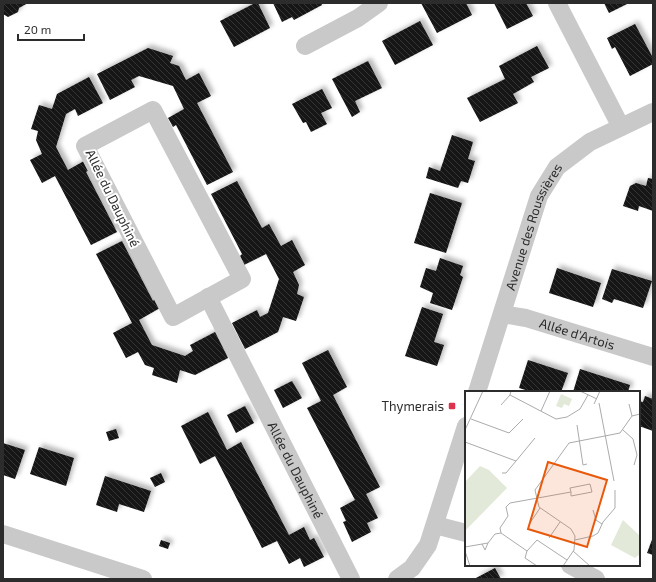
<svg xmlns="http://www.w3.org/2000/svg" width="656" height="582" viewBox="0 0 656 582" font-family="'Exo 2',sans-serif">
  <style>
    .building { fill: url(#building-back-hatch); filter: url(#shadow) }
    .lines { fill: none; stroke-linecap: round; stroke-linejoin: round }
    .street { stroke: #c9c9c9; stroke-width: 18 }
    .poi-dot { fill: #de334c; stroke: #fff; stroke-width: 1.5 }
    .labels { text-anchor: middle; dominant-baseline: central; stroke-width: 4; stroke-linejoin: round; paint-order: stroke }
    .street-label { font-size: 13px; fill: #2c2c2c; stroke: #fff }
    .poi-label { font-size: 13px; fill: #2c2c2c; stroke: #fff; text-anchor: end }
    .inset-road { fill: none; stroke: #ababab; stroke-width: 1 }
    .view { fill: #e8590c; fill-opacity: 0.15; stroke: #e8590c; stroke-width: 2 }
    .inset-edge { fill: none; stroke: #2c2c2c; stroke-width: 2 }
  </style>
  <defs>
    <pattern id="building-back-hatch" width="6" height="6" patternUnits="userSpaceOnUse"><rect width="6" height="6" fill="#131313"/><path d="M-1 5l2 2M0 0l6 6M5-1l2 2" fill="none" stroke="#363636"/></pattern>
    <filter id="shadow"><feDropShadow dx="3.5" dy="-3.5" stdDeviation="2" flood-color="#0004"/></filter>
  </defs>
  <rect width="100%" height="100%" fill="#fff"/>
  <g class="building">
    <polygon points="3,3 28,3 19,8 18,12 8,17 3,14"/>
    <polygon points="255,3 258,3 270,28 234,47 220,21"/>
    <polygon points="273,3 321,3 322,5 294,20 292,17 282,22"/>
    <polygon points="421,3 466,3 472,15 437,33"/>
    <polygon points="494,3 526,3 533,16 507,29"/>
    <polygon points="604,3 629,3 609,13"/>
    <polygon points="420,21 433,45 395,65 382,41"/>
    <polygon points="635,24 653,58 653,64 630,76 615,47 612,49 607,38"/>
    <polygon points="537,46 549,68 531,77 534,82 513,94 518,103 480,122 467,98 505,79 499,66"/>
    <polygon points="148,48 173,56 170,63 179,66 186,80 199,73 211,96 197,103 233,172 207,185 176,125 173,127 168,118 184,109 173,86 139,76 131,80 135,87 110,100 97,74"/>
    <polygon points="368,61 382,88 355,101 360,112 352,117 332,79"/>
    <polygon points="89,77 103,103 78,116 75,109 66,114 56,147 68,170 84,161 89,170 86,172 117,232 91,245 55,176 42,183 30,160 42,154 36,140 38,131 31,129 39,105 52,109 57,94"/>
    <polygon points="322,89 332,108 321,113 327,124 311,132 306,122 303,123 292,104"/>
    <polygon points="452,135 473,142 468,159 475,161 468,183 461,181 458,188 426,178 429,167 440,171"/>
    <polygon points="648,178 653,179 653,211 639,206 638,211 623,206 630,186 636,183 646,186"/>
    <polygon points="237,181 262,228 269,224 281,246 292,240 305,265 293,272 299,285 297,294 304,297 296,321 283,317 278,332 245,349 232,323 257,310 260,317 268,313 279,279 266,254 244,265 240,256 242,254 211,194"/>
    <polygon points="430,193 462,203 446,253 414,243"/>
    <polygon points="122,241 153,301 155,299 160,308 139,320 152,345 185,356 193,351 190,345 215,332 228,358 195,375 180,370 177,383 152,375 154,368 145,365 138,352 126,358 113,333 132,323 96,254"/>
    <polygon points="440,258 463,266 460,275 463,277 452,310 430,303 433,293 420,287 426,268 436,271"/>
    <polygon points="557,268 601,283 593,307 549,293"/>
    <polygon points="612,269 652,281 643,308 614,299 612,303 602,299"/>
    <polygon points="422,307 443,314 434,342 444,345 437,366 405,356"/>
    <polygon points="328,350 347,387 333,395 380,487 366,494 378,518 367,523 371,532 352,542 343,522 346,521 340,508 355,500 307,408 321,401 302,363"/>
    <polygon points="528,360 568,373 561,392 532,392 519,388"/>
    <polygon points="580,369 630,385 628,392 573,392"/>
    <polygon points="292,381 302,398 283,408 274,390"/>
    <polygon points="645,396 653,399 653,431 639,426 639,401 643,402"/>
    <polygon points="245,406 254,423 236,433 227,415"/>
    <polygon points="208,412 227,450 241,442 289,535 304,527 310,540 314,538 324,557 304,567 300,558 289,564 277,541 262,548 215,456 200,464 181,426"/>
    <polygon points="116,429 119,438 109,441 106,432"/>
    <polygon points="3,443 25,450 15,479 3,475"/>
    <polygon points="39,447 74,458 66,486 30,474"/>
    <polygon points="161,473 165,482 155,487 150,478"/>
    <polygon points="105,476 151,491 144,512 119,504 117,512 96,505"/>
    <polygon points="653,537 653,555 647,553"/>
    <polygon points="161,540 170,543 168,549 159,546"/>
    <polygon points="495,568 501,579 474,579"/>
  </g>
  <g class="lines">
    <g class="street">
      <polyline points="557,3 621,127"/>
      <polyline points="305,46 358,18 379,3"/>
      <polygon points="153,110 242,279 173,317 85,146"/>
      <path id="s1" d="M 208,297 L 351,579"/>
      <path id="s2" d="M 502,314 L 526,318 L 653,357"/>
      <path id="s3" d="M 477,392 L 539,196 L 557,167 L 590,142 L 653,112"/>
      <polyline points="435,525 466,533"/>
      <polyline points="3,534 143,579"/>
      <polyline points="570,565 596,579"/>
      <polyline points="397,579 412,568 428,545 466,426"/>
    </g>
  </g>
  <rect class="poi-dot" x="448" y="402" width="8" height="8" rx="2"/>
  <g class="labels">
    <g class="street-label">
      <text transform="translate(113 198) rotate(64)">Allée du Dauphiné</text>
      <text stroke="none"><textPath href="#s3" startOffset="175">Avenue des Roussières</textPath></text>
      <text stroke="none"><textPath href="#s2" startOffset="78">Allée d'Artois</textPath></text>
      <text stroke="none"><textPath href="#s1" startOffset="194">Allée du Dauphiné</textPath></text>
    </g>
    <g class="poi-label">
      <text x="444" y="406">Thymerais</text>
    </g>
  </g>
  <g transform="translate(465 391)">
    <rect width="175" height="175" fill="#fff"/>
    <path d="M 96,3 L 107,8 L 104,15 L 99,13 L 97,17 L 91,15 ZM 15,75 L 24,79 L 42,97 L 0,140 L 0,91 Z" fill="#e3e9d9"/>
    <path d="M 158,129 L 175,145 L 175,163 L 170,167 L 146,154 Z" fill="#e3e9d9"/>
    <path class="inset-road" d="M 46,0 L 45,4 L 91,28 L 102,26 L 115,18 L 123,4M 115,0 L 132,8M 134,12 L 149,90M 129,13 L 135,0M 164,13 L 167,25M 36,14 L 45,4M 76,20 L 85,0M 6,28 L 44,42 L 58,28M 112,34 L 118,74 L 122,73M 0,39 L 18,0M 158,39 L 168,48 L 172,64 L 169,74M 0,51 L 51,70 L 70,47M 37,82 L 41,82 L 51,70M 128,119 L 131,129 L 137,133M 65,132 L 75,117M 36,142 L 62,160 L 60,167 L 72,175M 84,147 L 95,131M 110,149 L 128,145 L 133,142 L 138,131 L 150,117 L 150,99M 17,153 L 20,159 L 23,152M 0,156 L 23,152 L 30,143 L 36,142 L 35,137 L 43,125 L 41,116 L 45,112 L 106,101 L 106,105 L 127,101 L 125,93 L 105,97 L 106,101M 0,160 L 5,175M 62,160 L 72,149 L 102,169M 108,160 L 125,175M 98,175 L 109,159 L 110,145 L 106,138 L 74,116 L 70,99 L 104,52 L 155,42 L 167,25 L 175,23"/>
    <path class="view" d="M 83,71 L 142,89 L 122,156 L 63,138 Z"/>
    <rect width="175" height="175" class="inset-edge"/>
  </g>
  <rect width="656" height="582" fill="none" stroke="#2c2c2c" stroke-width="8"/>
  <path d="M18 34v6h66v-6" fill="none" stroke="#2c2c2c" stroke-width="2"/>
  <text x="24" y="34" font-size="12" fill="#2c2c2c" stroke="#ffffff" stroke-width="3" paint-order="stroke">20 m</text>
</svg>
